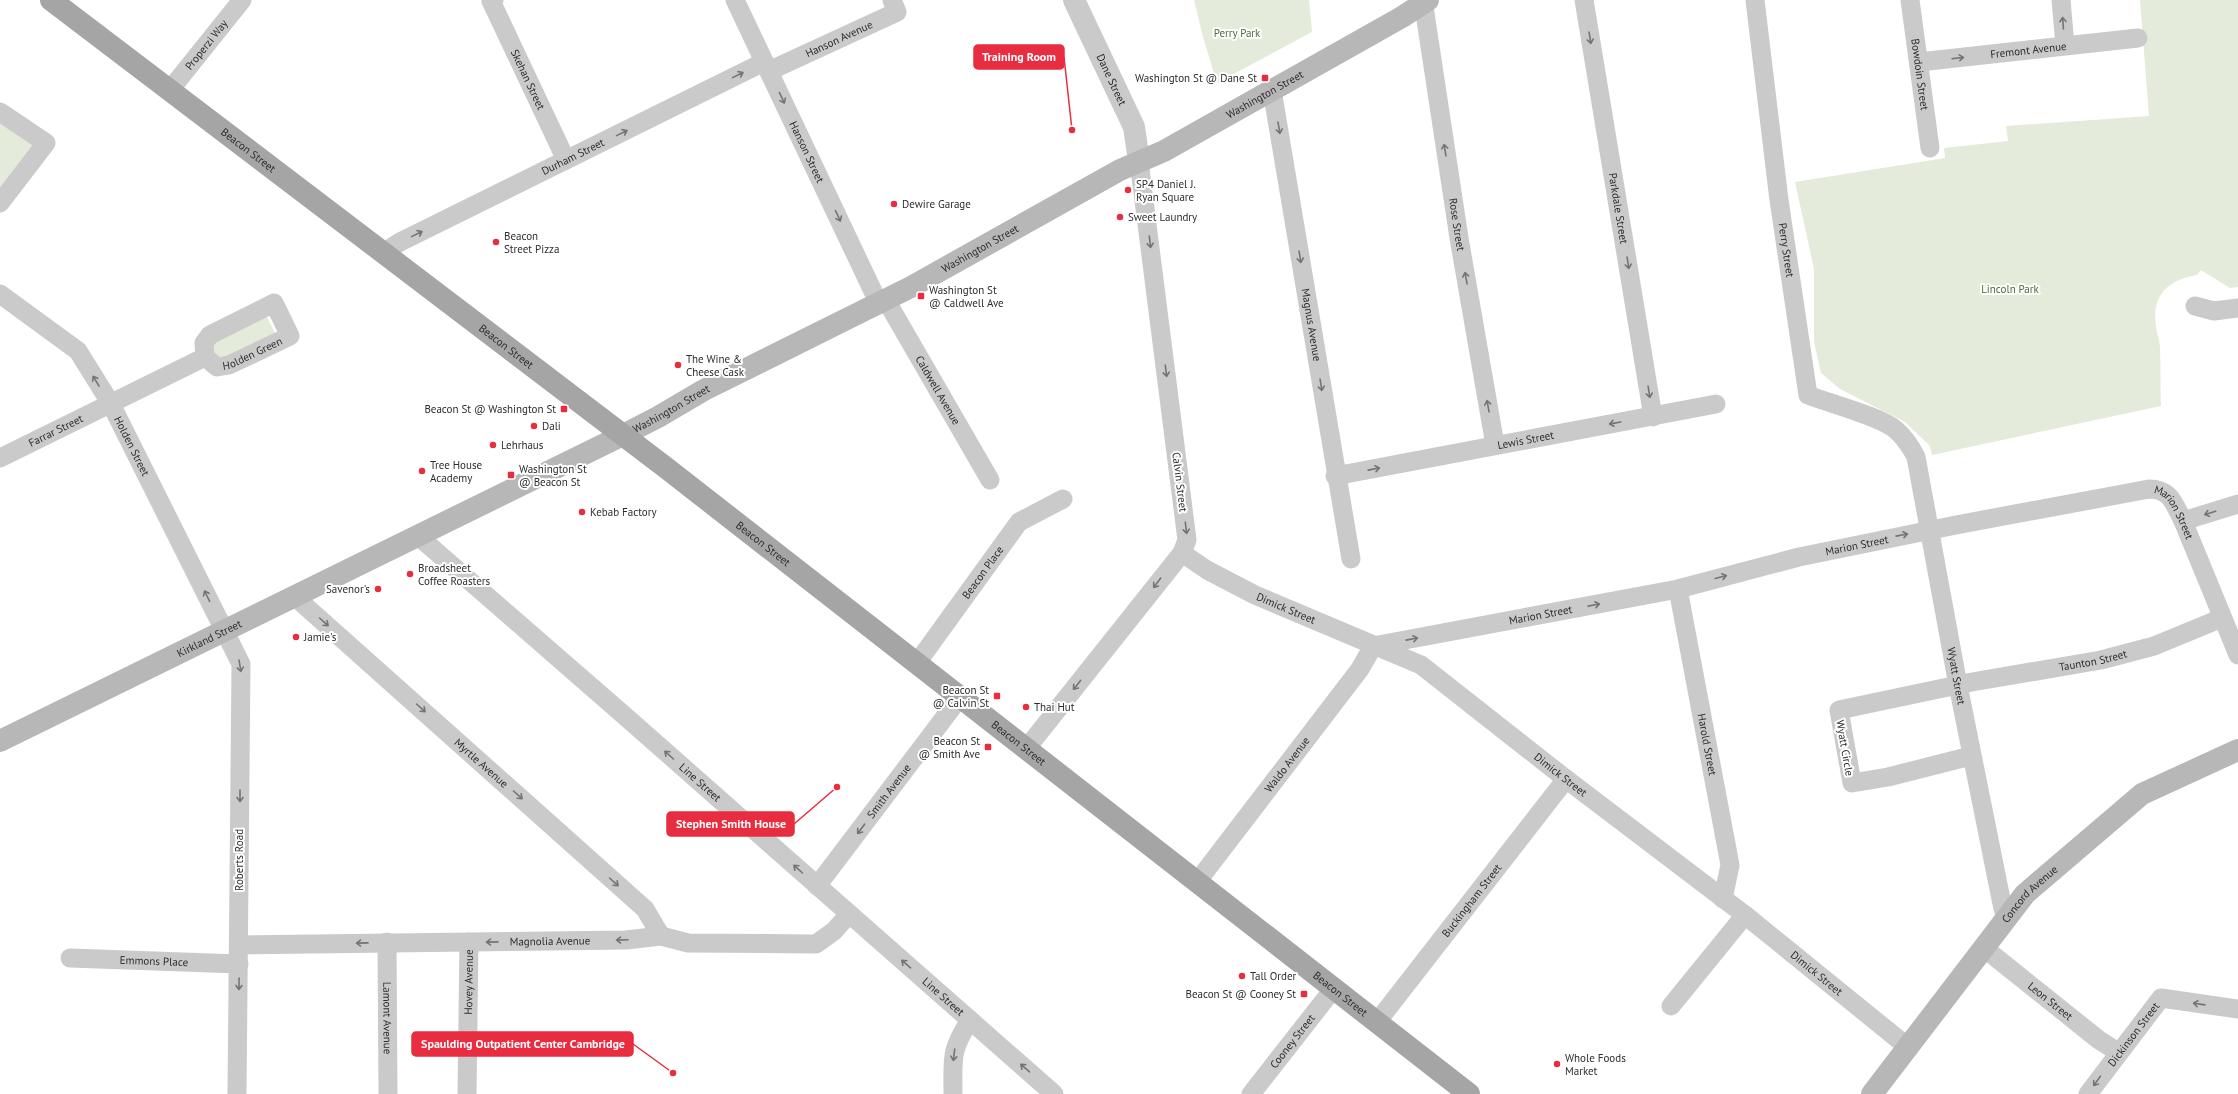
<svg xmlns="http://www.w3.org/2000/svg" width="2238" height="1094" viewBox="0 0 2238 1094" font-family="'PT Sans',sans-serif">
  <style>
    .green { fill: #e4ebda }
    .lines { fill: none; stroke-linecap: round; stroke-linejoin: round }
    .minor { stroke: #cacaca; stroke-width: 19 }
    .tertiary { stroke: #cacaca; stroke-width: 22 }
    .secondary { stroke: #b7b7b7; stroke-width: 22 }
    .primary { stroke: #a5a5a5; stroke-width: 22 }
    .oneway { stroke: #747474 }
    .poi-dot { fill: #e72d3f; stroke: #fff; stroke-width: 1.5 }
    .labels { text-anchor: middle; dominant-baseline: central; stroke-width: 4; stroke-linejoin: round; paint-order: stroke }
    .park-label { font-size: 11px; fill: #51693a; stroke: #fff }
    .street-label { font-size: 11px; fill: #2d2d2d; stroke: #fff }
    .poi-label { font-size: 11px; fill: #2d2d2d; stroke: #fff; text-anchor: start }
    .leader { fill: none; stroke: #e72d3f; stroke-width: 1.5 }
    .callout-dot { fill: #e72d3f; stroke: #fff; stroke-width: 1.5 }
    .callout { fill: #e72d3f; stroke: #e72d3f; stroke-width: 1.5 }
    .callout-label { font-size: 12px; text-anchor: middle; font-weight: bold; fill: #fff }
  </style>
  <rect width="100%" height="100%" fill="#fff"/>
  <g class="green">
    <polygon points="1194,0 1309,0 1312,32 1217,83 1203,37"/>
    <path d="M 2140,0 L 2238,0 L 2238,287 L 2230,288 L 2201,270 L 2197,275 C 2168,280 2151,295 2156,327 C 2157,334 2160,341 2160,348 C 2161,367 2160,387 2161,406 L 1932,455 L 1930,446 L 1905,422 L 1840,389 L 1821,373 L 1814,342 L 1814,269 L 1795,182 L 1945,158 L 1944,148 L 2008,141 L 2006,126 L 2149,116 Z"/>
    <polygon points="0,116 39,145 0,196"/>
    <polygon points="265,313 276,335 227,358 216,358 210,345"/>
  </g>
  <g class="lines">
    <g class="minor">
      <path id="s1" d="M 494,0 L 491,1 L 566,160"/>
      <path id="s2" d="M 735,0 L 879,304"/>
      <path id="s3" d="M 1423,0 L 1459,238 L 1495,445"/>
      <path id="s4" d="M 1584,0 L 1653,417"/>
      <path id="s5" d="M 1755,0 L 1779,200 L 1808,395 C 1828,403 1882,417 1896,430 C 1905,438 1911,447 1916,457 L 1958,685 L 2003,909 L 2007,916"/>
      <path id="s6" d="M 1910,0 L 1930,148"/>
      <polyline points="2061,0 2065,45"/>
      <path id="s7" d="M 1919,62 L 2138,38"/>
      <path id="s8" d="M 769,71 L 897,12 L 892,0"/>
      <path id="s9" d="M 170,90 L 242,0"/>
      <path id="s10" d="M 1272,90 L 1351,559"/>
      <polyline points="0,112 46,143 0,203"/>
      <path id="s11" d="M 383,253 L 400,242 L 764,62"/>
      <path id="s12" d="M 0,294 L 78,351 L 111,404 L 241,664 L 237,1094"/>
      <path id="s13" d="M 886,300 L 990,480"/>
      <polyline points="2195,306 2214,311 2238,308"/>
      <path id="s14" d="M 0,458 L 205,357 L 217,367 L 229,365 L 290,336 L 274,303 L 210,335 L 204,343 L 205,357"/>
      <path id="s15" d="M 1335,476 L 1716,404"/>
      <polyline points="2183,521 2238,504"/>
      <path id="s16" d="M 417,535 L 626,717 L 1054,1094"/>
      <path id="s17" d="M 1182,553 L 1207,570 L 1255,595 L 1421,665 L 1566,779 L 1745,915 L 1909,1048"/>
      <path id="s18" d="M 1678,589 L 1730,865 L 1723,899"/>
      <path id="s19" d="M 294,596 L 645,909 L 661,936"/>
      <path id="s20" d="M 917,663 L 1019,522 L 1063,499"/>
      <polyline points="1026,749 1182,553 1187,540 1139,161"/>
      <path id="s21" d="M 1971,756 L 1888,777 L 1852,783 L 1839,710 L 1972,682 L 2101,660 L 2154,646 L 2222,618"/>
      <path id="s22" d="M 1197,882 L 1360,669 L 1373,646 L 1678,589 L 1799,557 L 1956,525 L 2149,489 C 2171,489 2174,504 2183,521 L 2238,655"/>
      <path id="s23" d="M 817,886 L 960,697"/>
      <path id="s24" d="M 387,942 L 388,1094"/>
      <path id="s25" d="M 239,945 L 626,940 L 661,936 L 688,943 L 816,944 L 834,931 L 849,914"/>
      <path id="s26" d="M 1984,948 L 2099,1040 L 2118,1052"/>
      <path id="s27" d="M 70,958 L 239,964"/>
      <polyline points="1671,1006 1745,915"/>
      <path id="s28" d="M 1377,1022 L 1566,779"/>
      <path id="s29" d="M 467,1094 L 469,942"/>
      <path d="M 953,1094 C 953,1058 950,1051 970,1020"/>
      <path id="s30" d="M 1251,1094 L 1334,988"/>
      <path id="s31" d="M 2088,1094 L 2161,998 L 2238,1009"/>
    </g>
    <path class="tertiary" id="s32" d="M 1074,0 L 1134,127 L 1139,161"/>
    <g class="secondary">
      <path id="s33" d="M 0,741 L 623,435 L 658,417 L 704,390 L 911,287 L 1120,170 L 1164,151 L 1402,17 L 1428,0"/>
      <path id="s34" d="M 1872,1094 L 2025,894 L 2142,794 L 2238,750"/>
    </g>
    <path class="primary" id="s35" d="M 51,0 L 665,467 L 1469,1094"/>
  </g>
  <defs><path id="oneway-shaft" d="M-6 0H5M1.5-3L5.5 0L1.5 3" fill="none" stroke-width="1.6" stroke-linecap="round" stroke-linejoin="round"/></defs>
  <g class="oneway">
    <use href="#oneway-shaft" transform="translate(2063 23) rotate(-94)"/>
    <use href="#oneway-shaft" transform="translate(1590 38) rotate(81)"/>
    <use href="#oneway-shaft" transform="translate(1958 58) rotate(-7)"/>
    <use href="#oneway-shaft" transform="translate(738 75) rotate(-26)"/>
    <use href="#oneway-shaft" transform="translate(782 98) rotate(65)"/>
    <use href="#oneway-shaft" transform="translate(1279 128) rotate(80)"/>
    <use href="#oneway-shaft" transform="translate(622 133) rotate(-26)"/>
    <use href="#oneway-shaft" transform="translate(1445 150) rotate(-99)"/>
    <use href="#oneway-shaft" transform="translate(838 216) rotate(65)"/>
    <use href="#oneway-shaft" transform="translate(417 234) rotate(-26)"/>
    <use href="#oneway-shaft" transform="translate(1150 242) rotate(83)"/>
    <use href="#oneway-shaft" transform="translate(1300 257) rotate(81)"/>
    <use href="#oneway-shaft" transform="translate(1628 263) rotate(81)"/>
    <use href="#oneway-shaft" transform="translate(1466 278) rotate(-100)"/>
    <use href="#oneway-shaft" transform="translate(1166 371) rotate(83)"/>
    <use href="#oneway-shaft" transform="translate(96 381) rotate(-121)"/>
    <use href="#oneway-shaft" transform="translate(1321 385) rotate(81)"/>
    <use href="#oneway-shaft" transform="translate(1649 392) rotate(81)"/>
    <use href="#oneway-shaft" transform="translate(1488 406) rotate(-100)"/>
    <use href="#oneway-shaft" transform="translate(1615 423) rotate(170)"/>
    <use href="#oneway-shaft" transform="translate(1374 469) rotate(-11)"/>
    <use href="#oneway-shaft" transform="translate(2210 513) rotate(163)"/>
    <use href="#oneway-shaft" transform="translate(1186 528) rotate(83)"/>
    <use href="#oneway-shaft" transform="translate(1902 535) rotate(-11)"/>
    <use href="#oneway-shaft" transform="translate(1721 577) rotate(-15)"/>
    <use href="#oneway-shaft" transform="translate(1157 583) rotate(127)"/>
    <use href="#oneway-shaft" transform="translate(207 596) rotate(-116)"/>
    <use href="#oneway-shaft" transform="translate(1594 605) rotate(-11)"/>
    <use href="#oneway-shaft" transform="translate(324 622) rotate(42)"/>
    <use href="#oneway-shaft" transform="translate(1412 639) rotate(-11)"/>
    <use href="#oneway-shaft" transform="translate(240 666) rotate(81)"/>
    <use href="#oneway-shaft" transform="translate(1077 685) rotate(129)"/>
    <use href="#oneway-shaft" transform="translate(421 708) rotate(42)"/>
    <use href="#oneway-shaft" transform="translate(669 755) rotate(-138)"/>
    <use href="#oneway-shaft" transform="translate(518 795) rotate(42)"/>
    <use href="#oneway-shaft" transform="translate(240 796) rotate(90)"/>
    <use href="#oneway-shaft" transform="translate(861 829) rotate(127)"/>
    <use href="#oneway-shaft" transform="translate(798 869) rotate(-138)"/>
    <use href="#oneway-shaft" transform="translate(614 882) rotate(42)"/>
    <use href="#oneway-shaft" transform="translate(622 940) rotate(178)"/>
    <use href="#oneway-shaft" transform="translate(492 942) rotate(179)"/>
    <use href="#oneway-shaft" transform="translate(362 943) rotate(179)"/>
    <use href="#oneway-shaft" transform="translate(906 964) rotate(-139)"/>
    <use href="#oneway-shaft" transform="translate(239 984) rotate(91)"/>
    <use href="#oneway-shaft" transform="translate(2199 1004) rotate(-172)"/>
    <use href="#oneway-shaft" transform="translate(954 1055) rotate(97)"/>
    <use href="#oneway-shaft" transform="translate(1025 1068) rotate(-139)"/>
    <use href="#oneway-shaft" transform="translate(2097 1081) rotate(126)"/>
  </g>
  <g class="poi-dot">
    <rect x="1261" y="74" width="8" height="8" rx="2"/>
    <circle cx="1128" cy="190" r="4"/>
    <circle cx="894" cy="204" r="4"/>
    <circle cx="1120" cy="217" r="4"/>
    <circle cx="496" cy="242" r="4"/>
    <rect x="917" y="292" width="8" height="8" rx="2"/>
    <circle cx="678" cy="365" r="4"/>
    <rect x="560" y="405" width="8" height="8" rx="2"/>
    <circle cx="534" cy="426" r="4"/>
    <circle cx="493" cy="445" r="4"/>
    <circle cx="422" cy="471" r="4"/>
    <rect x="507" y="471" width="8" height="8" rx="2"/>
    <circle cx="582" cy="512" r="4"/>
    <circle cx="410" cy="574" r="4"/>
    <circle cx="378" cy="589" r="4"/>
    <circle cx="296" cy="637" r="4"/>
    <rect x="993" y="692" width="8" height="8" rx="2"/>
    <circle cx="1026" cy="707" r="4"/>
    <rect x="984" y="743" width="8" height="8" rx="2"/>
    <circle cx="1242" cy="976" r="4"/>
    <rect x="1300" y="990" width="8" height="8" rx="2"/>
    <circle cx="1557" cy="1064" r="4"/>
  </g>
  <g class="labels">
    <g class="park-label">
      <text x="1237" y="33">Perry Park</text>
      <text x="2010" y="289">Lincoln Park</text>
    </g>
    <g class="street-label">
      <text stroke="none"><textPath href="#s8" startOffset="77">Hanson Avenue</textPath></text>
      <text stroke="none"><textPath href="#s9" startOffset="58">Properzi Way</textPath></text>
      <text stroke="none"><textPath href="#s7" startOffset="110">Fremont Avenue</textPath></text>
      <text stroke="none"><textPath href="#s6" startOffset="75">Bowdoin Street</textPath></text>
      <text stroke="none"><textPath href="#s1" startOffset="90">Skehan Street</textPath></text>
      <text stroke="none"><textPath href="#s32" startOffset="88">Dane Street</textPath></text>
      <text stroke="none"><textPath href="#s33" startOffset="1421">Washington Street</textPath></text>
      <text stroke="none"><textPath href="#s35" startOffset="248">Beacon Street</textPath></text>
      <text stroke="none"><textPath href="#s2" startOffset="168">Hanson Street</textPath></text>
      <text stroke="none"><textPath href="#s11" startOffset="213">Durham Street</textPath></text>
      <text stroke="none"><textPath href="#s4" startOffset="211">Parkdale Street</textPath></text>
      <text stroke="none"><textPath href="#s3" startOffset="227">Rose Street</textPath></text>
      <text stroke="none"><textPath href="#s33" startOffset="1097">Washington Street</textPath></text>
      <text stroke="none"><textPath href="#s5" startOffset="252">Perry Street</textPath></text>
      <text stroke="none"><textPath href="#s10" startOffset="238">Magnus Avenue</textPath></text>
      <text stroke="none"><textPath href="#s35" startOffset="572">Beacon Street</textPath></text>
      <text stroke="none"><textPath href="#s14" startOffset="282">Holden Green</textPath></text>
      <text stroke="none"><textPath href="#s13" startOffset="104">Caldwell Avenue</textPath></text>
      <text stroke="none"><textPath href="#s33" startOffset="749">Washington Street</textPath></text>
      <text stroke="none"><textPath href="#s14" startOffset="62">Farrar Street</textPath></text>
      <text stroke="none"><textPath href="#s15" startOffset="194">Lewis Street</textPath></text>
      <text stroke="none"><textPath href="#s12" startOffset="206">Holden Street</textPath></text>
      <text transform="translate(1180 482) rotate(83)">Calvin Street</text>
      <text stroke="none"><textPath href="#s22" startOffset="1124">Marion Street</textPath></text>
      <text stroke="none"><textPath href="#s35" startOffset="896">Beacon Street</textPath></text>
      <text stroke="none"><textPath href="#s22" startOffset="789">Marion Street</textPath></text>
      <text stroke="none"><textPath href="#s20" startOffset="112">Beacon Place</textPath></text>
      <text stroke="none"><textPath href="#s17" startOffset="118">Dimick Street</textPath></text>
      <text stroke="none"><textPath href="#s22" startOffset="465">Marion Street</textPath></text>
      <text stroke="none"><textPath href="#s33" startOffset="233">Kirkland Street</textPath></text>
      <text stroke="none"><textPath href="#s21" startOffset="455">Taunton Street</textPath></text>
      <text stroke="none"><textPath href="#s5" startOffset="750">Wyatt Street</textPath></text>
      <text stroke="none"><textPath href="#s35" startOffset="1220">Beacon Street</textPath></text>
      <text stroke="none"><textPath href="#s18" startOffset="158">Harold Street</textPath></text>
      <text transform="translate(1845 748) rotate(80)">Wyatt Circle</text>
      <text stroke="none"><textPath href="#s19" startOffset="251">Myrtle Avenue</textPath></text>
      <text stroke="none"><textPath href="#s22" startOffset="148">Waldo Avenue</textPath></text>
      <text stroke="none"><textPath href="#s17" startOffset="442">Dimick Street</textPath></text>
      <text stroke="none"><textPath href="#s16" startOffset="376">Line Street</textPath></text>
      <text stroke="none"><textPath href="#s23" startOffset="119">Smith Avenue</textPath></text>
      <text transform="translate(239 860) rotate(-90)">Roberts Road</text>
      <text stroke="none"><textPath href="#s34" startOffset="255">Concord Avenue</textPath></text>
      <text stroke="none"><textPath href="#s28" startOffset="154">Buckingham Street</textPath></text>
      <text stroke="none"><textPath href="#s25" startOffset="311">Magnolia Avenue</textPath></text>
      <text stroke="none"><textPath href="#s27" startOffset="84">Emmons Place</textPath></text>
      <text stroke="none"><textPath href="#s17" startOffset="766">Dimick Street</textPath></text>
      <text stroke="none"><textPath href="#s29" startOffset="112">Hovey Avenue</textPath></text>
      <text stroke="none"><textPath href="#s35" startOffset="1628">Beacon Street</textPath></text>
      <text stroke="none"><textPath href="#s16" startOffset="700">Line Street</textPath></text>
      <text stroke="none"><textPath href="#s26" startOffset="85">Leon Street</textPath></text>
      <text stroke="none"><textPath href="#s24" startOffset="76">Lamont Avenue</textPath></text>
      <text stroke="none"><textPath href="#s31" startOffset="75">Dickinson Street</textPath></text>
      <text stroke="none"><textPath href="#s30" startOffset="67">Cooney Street</textPath></text>
    </g>
    <g class="poi-label">
      <text x="1257" y="78" text-anchor="end">Washington St @ Dane St</text>
      <text x="1136" y="184">SP4 Daniel J.<tspan x="1136" dy="13">Ryan Square</tspan></text>
      <text x="902" y="204">Dewire Garage</text>
      <text x="1128" y="217">Sweet Laundry</text>
      <text x="504" y="236">Beacon<tspan x="504" dy="13">Street Pizza</tspan></text>
      <text x="929" y="290">Washington St<tspan x="929" dy="13">@ Caldwell Ave</tspan></text>
      <text x="686" y="359">The Wine &amp;<tspan x="686" dy="13">Cheese Cask</tspan></text>
      <text x="556" y="409" text-anchor="end">Beacon St @ Washington St</text>
      <text x="542" y="426">Dali</text>
      <text x="501" y="445">Lehrhaus</text>
      <text x="430" y="465">Tree House<tspan x="430" dy="13">Academy</tspan></text>
      <text x="519" y="469">Washington St<tspan x="519" dy="13">@ Beacon St</tspan></text>
      <text x="590" y="512">Kebab Factory</text>
      <text x="418" y="568">Broadsheet<tspan x="418" dy="13">Coffee Roasters</tspan></text>
      <text x="370" y="589" text-anchor="end">Savenor's</text>
      <text x="304" y="637">Jamie's</text>
      <text x="989" y="690" text-anchor="end">Beacon St<tspan x="989" dy="13">@ Calvin St</tspan></text>
      <text x="1034" y="707">Thai Hut</text>
      <text x="980" y="741" text-anchor="end">Beacon St<tspan x="980" dy="13">@ Smith Ave</tspan></text>
      <text x="1250" y="976">Tall Order</text>
      <text x="1296" y="994" text-anchor="end">Beacon St @ Cooney St</text>
      <text x="1565" y="1058">Whole Foods<tspan x="1565" dy="13">Market</tspan></text>
    </g>
  </g>
  <path class="leader" d="M1072 130L1064 57M837 787L794 824M673 1073L633 1044"/>
  <g class="callout-dot">
    <circle cx="1072" cy="130" r="4"/>
    <circle cx="837" cy="787" r="4"/>
    <circle cx="673" cy="1073" r="4"/>
  </g>
  <g class="callout">
    <rect x="974" y="45" width="90" height="24" rx="4"/>
    <rect x="667" y="812" width="127" height="24" rx="4"/>
    <rect x="412" y="1032" width="221" height="24" rx="4"/>
  </g>
  <g class="callout-label">
    <text x="1019" y="61">Training Room</text>
    <text x="731" y="828">Stephen Smith House</text>
    <text x="523" y="1048">Spaulding Outpatient Center Cambridge</text>
  </g>
</svg>
